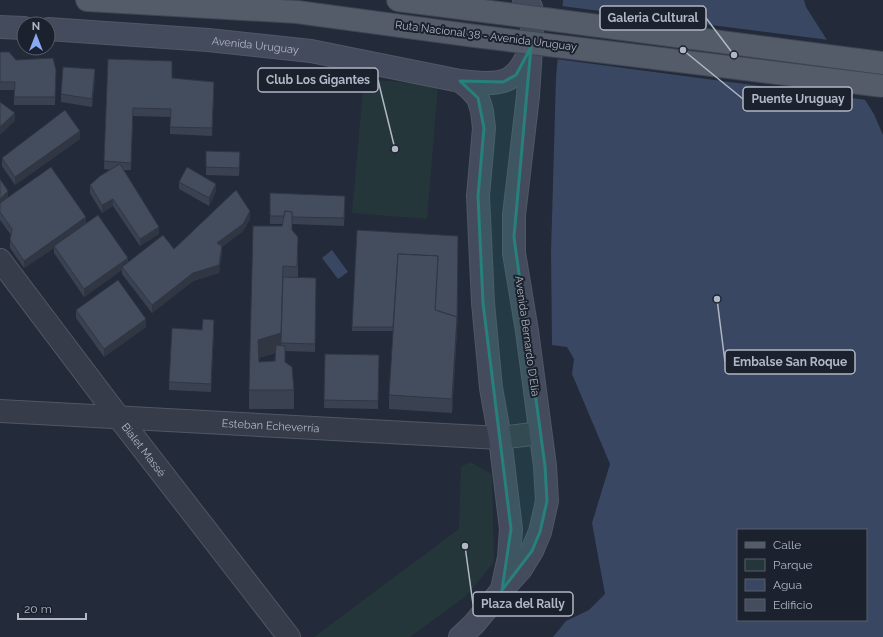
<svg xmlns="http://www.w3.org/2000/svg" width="883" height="637" viewBox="0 0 883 637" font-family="Raleway,sans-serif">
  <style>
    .green { fill: #25363a }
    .water { fill: #394762; fill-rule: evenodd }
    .pier { fill: #232a39 }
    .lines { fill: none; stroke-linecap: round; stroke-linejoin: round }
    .minor-casing { stroke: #515764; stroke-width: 24 }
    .secondary-casing { stroke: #515764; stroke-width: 24 }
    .primary-casing { stroke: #3f4652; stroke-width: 24 }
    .minor { stroke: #363c49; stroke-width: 22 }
    .secondary { stroke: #444b5c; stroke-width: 22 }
    .primary { stroke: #545b69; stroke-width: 22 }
    .primary-bridge-casing { stroke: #3f4652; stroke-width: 24; stroke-linecap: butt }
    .primary-bridge { stroke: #545b69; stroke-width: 22 }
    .wall { fill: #3a4251; fill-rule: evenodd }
    .shaded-wall { fill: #303642 }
    .building { fill: #444d5e; stroke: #303642 }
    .marked { fill: #27807b; fill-opacity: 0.2; stroke: #27807b; stroke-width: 3; stroke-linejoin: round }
    .labels { text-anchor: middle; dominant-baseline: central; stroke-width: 4; stroke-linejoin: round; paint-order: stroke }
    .street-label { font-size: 11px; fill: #b1b7c5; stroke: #1b222e }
    .leader { fill: none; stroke: #b1b7c5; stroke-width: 1.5 }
    .callout-dot { fill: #b1b7c5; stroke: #1b222e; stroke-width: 1.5 }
    .callout { fill: #1b222e; stroke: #b1b7c5; stroke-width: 1.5 }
    .callout-label { font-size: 12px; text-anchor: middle; font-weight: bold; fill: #b1b7c5 }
  </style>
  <rect width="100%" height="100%" fill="#232a39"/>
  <g class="green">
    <polygon points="364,79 438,85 427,219 352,213"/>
    <polygon points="470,462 492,474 494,562 466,596 410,637 314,637 459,529 461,467"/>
  </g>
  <g class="water">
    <path d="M 563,0 L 804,0 L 806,7 L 874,114 L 883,135 L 883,637 L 553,637 L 566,621 L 589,610 L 605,594 L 592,523 L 610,464 L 572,374 L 574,359 L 567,347 L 552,345 L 551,252 L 556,77 ZM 738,530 L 866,530 L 866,620 L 738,620 Z"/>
    <polygon points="332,250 348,272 338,279 322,258"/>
  </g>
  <polygon class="pier" points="561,6 829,40 867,100 556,59"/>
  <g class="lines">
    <g class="minor-casing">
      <g id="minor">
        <path id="s1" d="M 0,260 L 120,419 L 289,637"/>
        <path id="s2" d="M 0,411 L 500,438 L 540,433"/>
      </g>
    </g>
    <g class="secondary-casing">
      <g id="secondary">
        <polyline points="0,27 24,28"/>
        <path id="s3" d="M 48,29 L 208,40 L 311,51 L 460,81 C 494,84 515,89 529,51"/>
        <polyline points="460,81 470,89 478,98 482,111 484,128 478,196 483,303 491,388 500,438 511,529 509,557 502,589"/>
        <polyline points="460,637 474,624 502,590 521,569 532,551 540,532 547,501 545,466 527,331 514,253 514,215 528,96 533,15 531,7 524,0"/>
      </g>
    </g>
    <g class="primary-casing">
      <g id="primary">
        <polyline points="87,0 297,12 475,36"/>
        <polyline points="398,0 476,10"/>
      </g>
    </g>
    <use href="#minor" class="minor"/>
    <use href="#secondary" class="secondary"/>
    <use href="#primary" class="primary"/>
    <g class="primary-bridge-casing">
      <g id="primary-bridge">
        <polyline points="476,10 883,63"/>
        <polyline points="475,36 883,86"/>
      </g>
    </g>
    <use href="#primary-bridge" class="primary-bridge"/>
  </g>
  <g class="wall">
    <polygon points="0,52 16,60 56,70 55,105 14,105 14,90 0,90"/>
    <polygon points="108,59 172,78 214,90 212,136 170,134 170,117 133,116 131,170 123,170 159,234 140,246 113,206 102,213 90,193 90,185 111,170 104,169"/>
    <polygon points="95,77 92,107 61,102 61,94"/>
    <polygon points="80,139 15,185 2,166 2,158"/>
    <polygon points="240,160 239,176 206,175 206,167"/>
    <polygon points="0,179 8,197 86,223 128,262 174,249 250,219 243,231 222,247 222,253 219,273 193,281 152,313 122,274 122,270 84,297 54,253 54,248 24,268 10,248 10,240 11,235 0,220"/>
    <polygon points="179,182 216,191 209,206 179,189"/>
    <path d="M 270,193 L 345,203 L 344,226 L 292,224 L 292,230 L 298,255 L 298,277 L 316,278 L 315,352 L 285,351 L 285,362 L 294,390 L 294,409 L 249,409 L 249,390 L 283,224 L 270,224 ZM 276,353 L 275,361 L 259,362 L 258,358 Z"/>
    <polygon points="458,236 457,331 452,413 389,409 389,395 393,331 352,331 352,327"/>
    <polygon points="76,310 146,327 104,357 76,318"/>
    <polygon points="214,328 211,392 169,390 169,382 202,330"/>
    <polygon points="325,354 379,355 378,409 324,408"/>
  </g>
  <g class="shaded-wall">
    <polygon points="95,69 95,77 92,107 92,99"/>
    <polygon points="15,113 15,121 0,135 0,127"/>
    <polygon points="80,131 80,139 15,185 15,177"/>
    <polygon points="216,184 216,191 209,206 209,198"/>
    <polygon points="8,191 8,198 0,207 0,199"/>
    <polygon points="113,199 113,206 102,213 102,205"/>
    <polygon points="250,211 250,219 243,231 222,247 222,253 219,273 193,281 152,313 152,305"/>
    <polygon points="86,217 86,225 54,246 54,248 24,268 24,261"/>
    <polygon points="159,227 159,234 140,246 140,239"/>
    <polygon points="458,236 457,331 452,413 452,399 457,317"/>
    <polygon points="128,258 128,266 122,267 122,270 84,297 84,289"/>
    <polygon points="283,285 281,351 258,358 258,340"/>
    <polygon points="146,319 146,327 104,357 104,349"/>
    <polygon points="214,320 214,328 211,392 211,384"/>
  </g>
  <g class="building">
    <polygon points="0,52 9,52 16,60 53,58 56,70 55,97 14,97 15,82 0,82"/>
    <polygon points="108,59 172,61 172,78 214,82 212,128 170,127 171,109 133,108 131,163 104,161"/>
    <polygon points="63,67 95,69 92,99 61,94"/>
    <polygon points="0,102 15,113 0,127"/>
    <polygon points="65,110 80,131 15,177 2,158"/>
    <polygon points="206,151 240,152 239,168 206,167"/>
    <polygon points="120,164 159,227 140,239 113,199 102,205 90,185 100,176"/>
    <polygon points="51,167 86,217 24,261 10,240 12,229 0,212 0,203"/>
    <polygon points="187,167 216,184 209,198 179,182"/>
    <polygon points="0,179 8,191 0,199"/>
    <polygon points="236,190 250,211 243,224 217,243 222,246 219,265 193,273 152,305 122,267 163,235 174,249"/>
    <polygon points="270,193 345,196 344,218 292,217 292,212 285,211 284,216 270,216"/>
    <polygon points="285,211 292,212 292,230 298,237 297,267 283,266 281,333 258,340 259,362 275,361 276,345 285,346 285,362 292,367 294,390 249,390 253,226 282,226"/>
    <polygon points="98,215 128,258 84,289 54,246"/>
    <polygon points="357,230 458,236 457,327 457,317 435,310 438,256 398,254 393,327 352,327"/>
    <polygon points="398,254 438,256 435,310 457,317 452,399 389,395"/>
    <polygon points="283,277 316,278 315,344 281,343"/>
    <polygon points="118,280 146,319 104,349 76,310"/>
    <polygon points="203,319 214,320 211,384 169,382 172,328 202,330"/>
    <polygon points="325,354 379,355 378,401 324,400"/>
  </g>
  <path class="marked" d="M 531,47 L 514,237 L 545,466 L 547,501 L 540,532 L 532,551 L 502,590 L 511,529 L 483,303 L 478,196 L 484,128 L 478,98 L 460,81 L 503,82 L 516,75 Z"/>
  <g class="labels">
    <g class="street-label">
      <text transform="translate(486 36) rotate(7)">Ruta Nacional 38 - Avenida Uruguay</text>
      <text stroke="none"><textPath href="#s3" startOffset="208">Avenida Uruguay</textPath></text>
      <text transform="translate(527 336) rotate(82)">Avenida Bernardo D'Elía</text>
      <text stroke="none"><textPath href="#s2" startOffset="271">Esteban Echeverría</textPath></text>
      <text stroke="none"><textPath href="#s1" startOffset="238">Bialet Massé</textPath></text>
    </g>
  </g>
  <path class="leader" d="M734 55L706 18M395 149L378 80M683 50L743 99M717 299L725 362M465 546L473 604"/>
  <g class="callout-dot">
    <circle cx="734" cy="55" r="4"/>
    <circle cx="395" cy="149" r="4"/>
    <circle cx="683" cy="50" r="4"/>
    <circle cx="717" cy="299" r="4"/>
    <circle cx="465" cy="546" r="4"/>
  </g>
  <g class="callout">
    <rect x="600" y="6" width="106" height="24" rx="4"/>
    <rect x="258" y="68" width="120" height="24" rx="4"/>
    <rect x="743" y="87" width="109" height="24" rx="4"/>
    <rect x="725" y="350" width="130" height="24" rx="4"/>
    <rect x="473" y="592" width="100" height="24" rx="4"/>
  </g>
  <g class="callout-label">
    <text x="653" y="22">Galeria Cultural</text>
    <text x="318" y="84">Club Los Gigantes</text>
    <text x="798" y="103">Puente Uruguay</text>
    <text x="790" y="366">Embalse San Roque</text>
    <text x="523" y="608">Plaza del Rally</text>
  </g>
  <rect x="737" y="529" width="130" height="92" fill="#1b222e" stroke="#575e6a"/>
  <rect x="745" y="542" width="20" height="6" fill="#545b69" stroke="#575e6a"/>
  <text x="773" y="549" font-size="12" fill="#b1b7c5">Calle</text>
  <rect x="745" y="559" width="20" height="12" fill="#25363a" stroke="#575e6a"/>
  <text x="773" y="569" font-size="12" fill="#b1b7c5">Parque</text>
  <rect x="745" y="579" width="20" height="12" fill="#394762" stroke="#575e6a"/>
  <text x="773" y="589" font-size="12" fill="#b1b7c5">Agua</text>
  <rect x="745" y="599" width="20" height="12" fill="#444d5e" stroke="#575e6a"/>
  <text x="773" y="609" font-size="12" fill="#b1b7c5">Edificio</text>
  <g transform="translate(36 36)"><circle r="19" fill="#1b222e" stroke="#575e6a"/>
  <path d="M0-3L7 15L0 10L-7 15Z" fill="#89a9f3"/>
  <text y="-6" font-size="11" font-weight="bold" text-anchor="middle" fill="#b1b7c5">N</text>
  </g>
  <path d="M18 613v6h68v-6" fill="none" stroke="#b1b7c5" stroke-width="2"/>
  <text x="24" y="613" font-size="12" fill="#b1b7c5" stroke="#1b222e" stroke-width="3" paint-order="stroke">20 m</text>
</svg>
